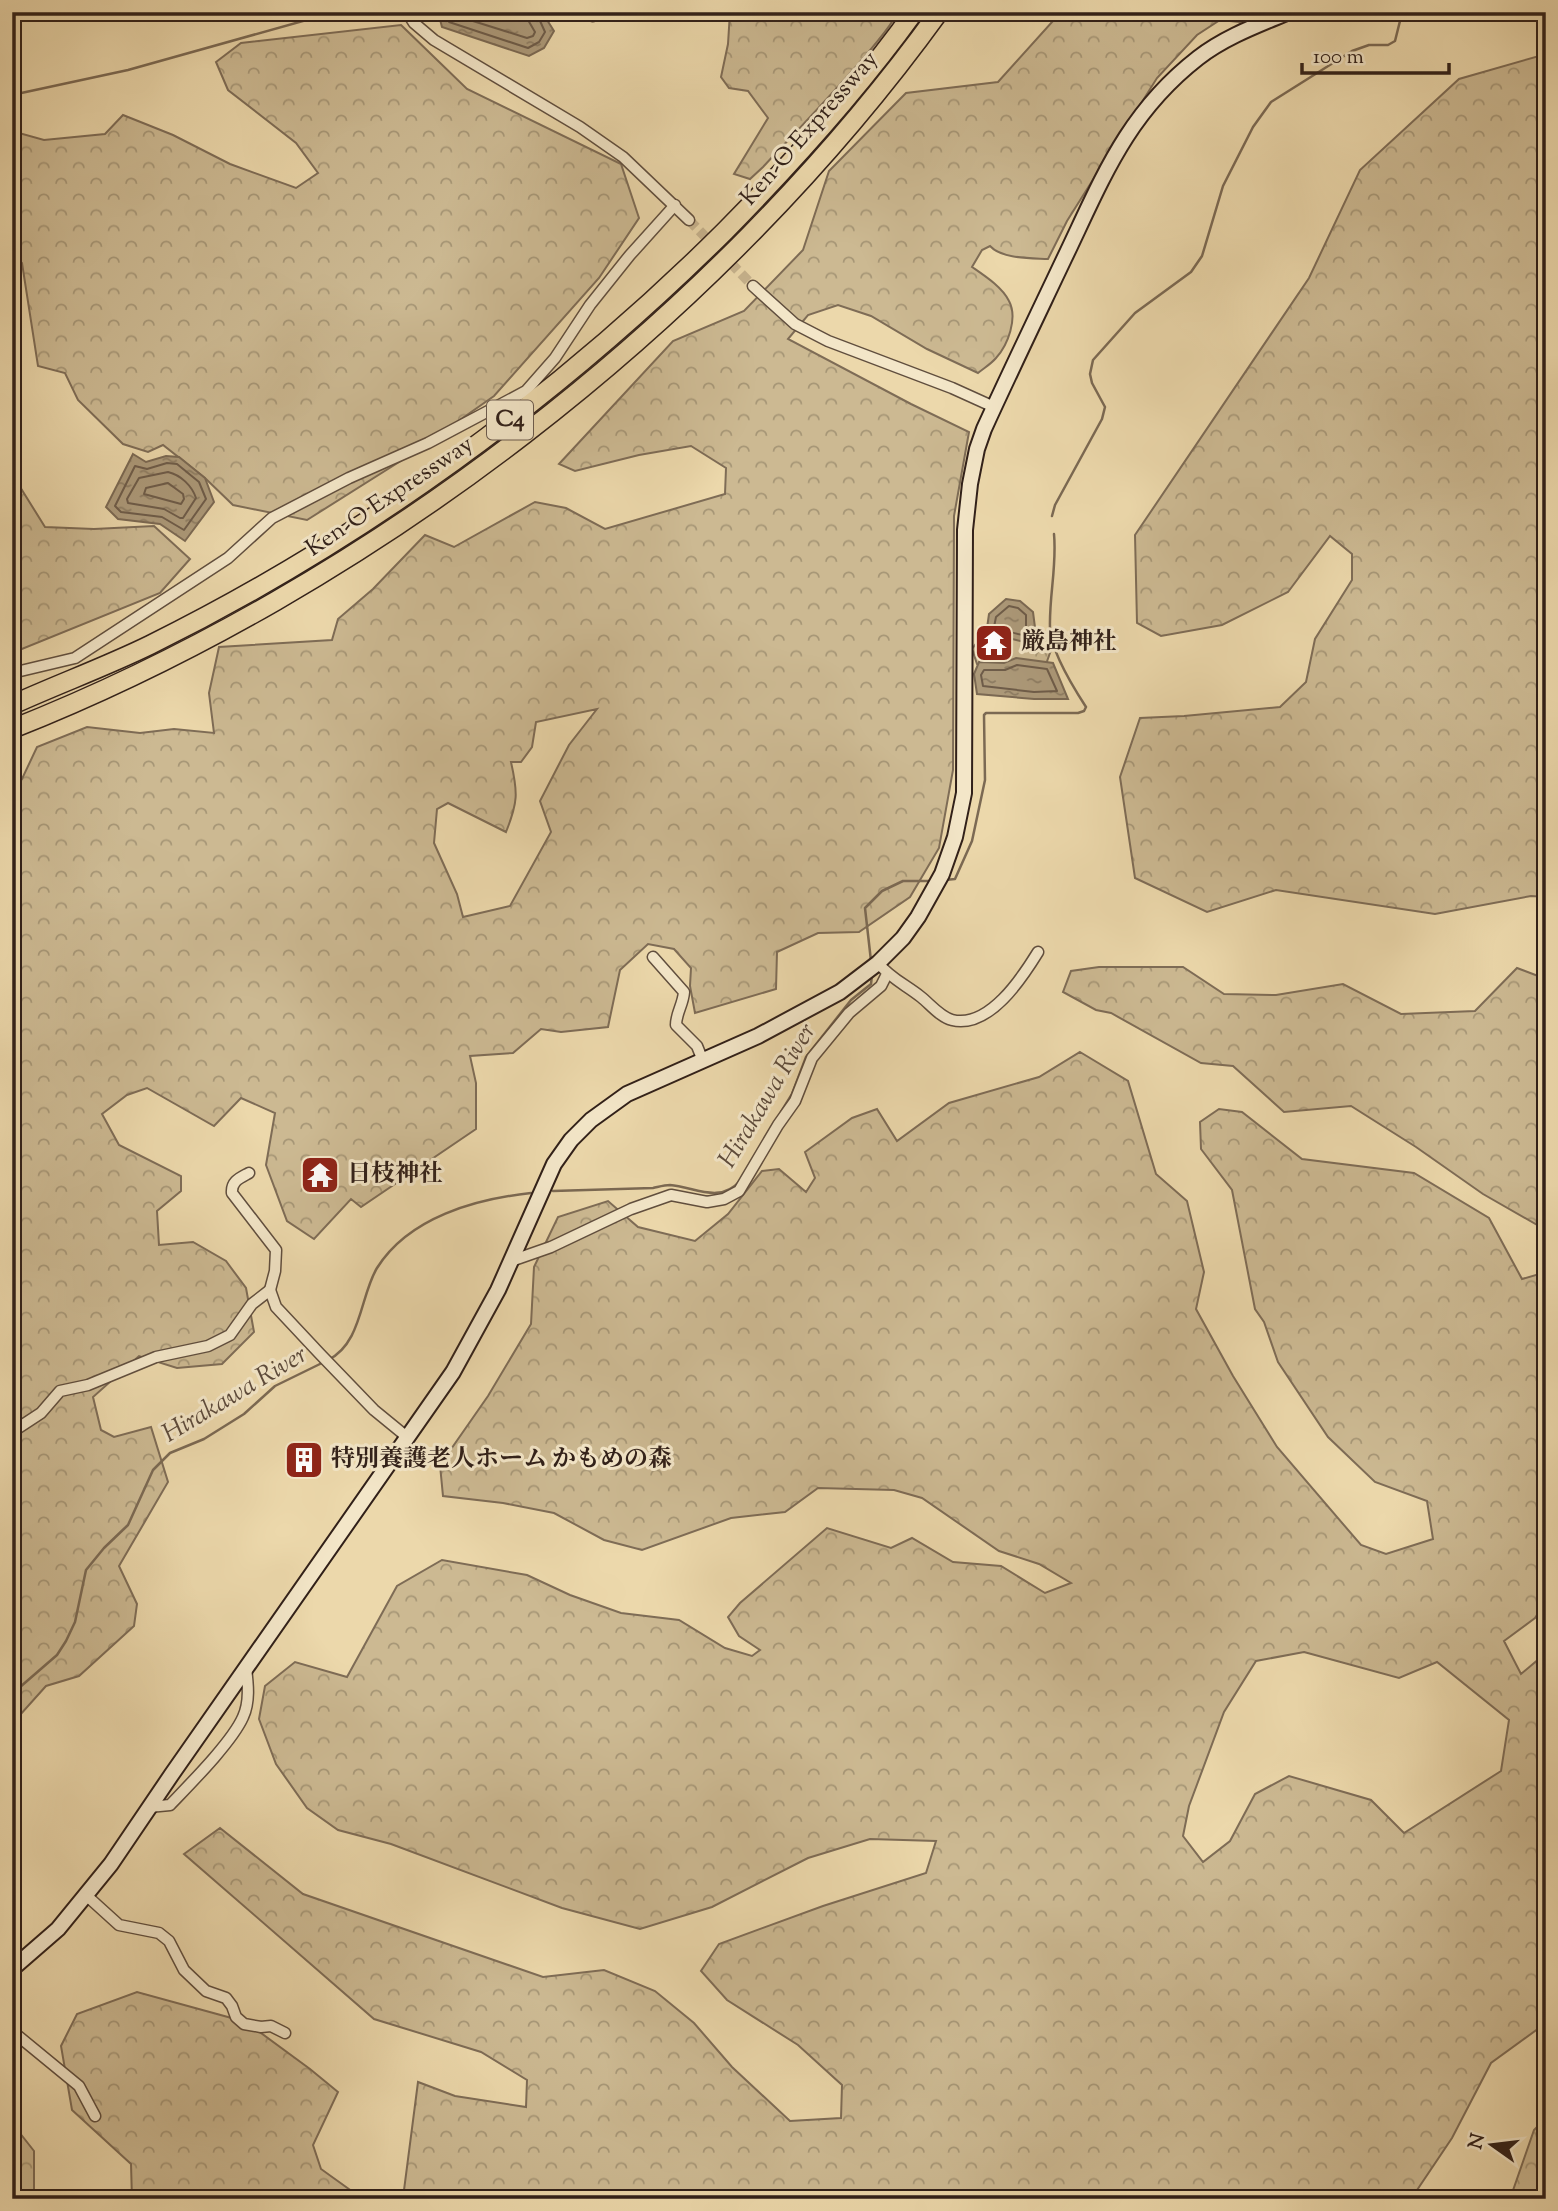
<svg xmlns="http://www.w3.org/2000/svg" width="1558" height="2211" viewBox="0 0 1558 2211" font-family="'Sorts Mill Goudy','Noto Serif JP',serif">
  <style>
    .forest { fill: url(#forest-crowns); stroke: #7e6c56; stroke-width: 2; fill-rule: evenodd }
    .water { fill: url(#water-ripples); stroke: #7b6953; stroke-width: 2 }
    .lines { fill: none; stroke-linecap: round; stroke-linejoin: round }
    .shore { stroke: #6e5c49; stroke-width: 2 }
    .stream { stroke: #7b6953; stroke-width: 2.5 }
    .street-tunnel { stroke: #c7b38e; stroke-width: 10; stroke-dasharray: 10 5; stroke-linecap: butt }
    .street-casing { stroke: #604e3e; stroke-width: 13 }
    .secondary-casing { stroke: #312019; stroke-width: 18 }
    .highway-casing { stroke: #312019; stroke-width: 21 }
    .street { stroke: #f3e6c8; stroke-width: 10 }
    .secondary { stroke: #f3e6c8; stroke-width: 14 }
    .highway { stroke: #ecd8ab; stroke-width: 18 }
    .labels { text-anchor: middle; dominant-baseline: central; stroke-width: 6; stroke-linejoin: round; paint-order: stroke }
    .shield { fill: #f3e6c8; stroke: #6b5b4e; stroke-width: 2 }
    .shield-label { font-size: 23px; font-weight: bold; fill: #312019 }
    .street-label { font-size: 24px; fill: #312019; stroke: #f3e6c8 }
    .poi-label { font-size: 24px; font-weight: bold; fill: #312019; stroke: #f3e6c8; text-anchor: start }
    .water-label { font-size: 26px; font-style: italic; fill: #5c4a3b; stroke: #f3e6c8 }
  </style>
  <defs>
    <pattern id="forest-crowns" width="20" height="18" patternUnits="userSpaceOnUse" patternTransform="scale(1.75)"><rect width="20" height="18" fill="#ccb992"/><path d="M2 6a3 3 0 1 1 6 0M12 15a3 3 0 1 1 6 0" fill="none" stroke="#a69676"/></pattern>
    <pattern id="water-ripples" width="26" height="14" patternUnits="userSpaceOnUse" patternTransform="scale(1.75)"><rect width="26" height="14" fill="#ac9979"/><path d="M2 4q2-2 4 0t4 0M15 11q2-2 4 0t4 0" fill="none" stroke="#8d7c62"/></pattern>
  </defs>
  <rect width="100%" height="100%" fill="#ecd8ab"/>
  <filter id="stains"><feTurbulence type="fractalNoise" baseFrequency=".00286" numOctaves="4"/><feColorMatrix values="0 0 0 0 .2 0 0 0 0 .09 0 0 0 0 .02 0 0 0 .5 -.17"/></filter>
  <radialGradient id="worn" r=".72"><stop offset=".6" stop-color="#630" stop-opacity="0"/><stop offset="1" stop-color="#630" stop-opacity=".3"/></radialGradient>
  <g class="forest">
    <path d="M 730,12 L 897,12 C 893,32 784,144 763,167 L 750,179 L 734,174 L 768,118 L 748,91 L 729,88 L 721,77 L 728,44 Z"/>
    <path d="M 1061,12 L 1268,12 L 1240,22 L 1220,20 L 1197,35 L 1157,78 L 1067,221 L 1048,259 C 1030,258 1002,259 990,246 L 982,250 L 972,267 C 985,276 1002,287 1009,301 C 1018,318 1008,345 996,358 C 991,364 984,368 978,373 L 927,349 L 871,316 L 838,305 L 808,315 L 788,339 L 911,404 L 969,432 L 954,516 L 953,770 L 939,848 L 910,897 L 859,932 L 818,933 L 777,952 L 776,989 L 695,1013 L 690,986 L 691,968 L 674,949 L 648,944 L 620,970 L 608,1027 L 561,1032 L 541,1029 L 513,1053 L 470,1056 L 476,1083 L 476,1129 L 361,1207 L 351,1199 L 314,1239 L 287,1221 L 266,1165 L 275,1113 L 241,1098 L 214,1126 L 147,1088 L 127,1095 L 102,1114 L 119,1145 L 181,1176 L 181,1191 L 157,1211 L 159,1245 L 193,1242 L 226,1261 L 246,1288 L 254,1332 L 222,1364 L 177,1368 L 139,1356 L 93,1397 L 101,1430 L 114,1437 L 151,1427 L 168,1482 L 119,1566 L 137,1604 L 134,1626 L 79,1676 L 46,1686 L 12,1724 L 12,788 L 22,779 L 37,747 L 87,727 L 140,733 L 174,729 L 214,733 L 209,693 L 219,647 L 332,640 L 338,619 L 373,589 L 425,535 L 454,547 L 535,502 L 566,508 L 605,529 L 725,494 L 726,468 L 691,446 L 639,455 L 575,471 L 559,464 L 673,341 L 744,311 L 803,250 L 829,171 L 906,93 L 998,82 ZM 597,709 L 569,745 L 540,801 L 551,832 L 510,906 L 463,917 L 457,894 L 434,843 L 437,809 L 448,803 L 506,832 C 518,802 518,793 511,762 L 521,762 L 532,747 L 536,722 Z"/>
    <polygon points="401,25 467,89 621,164 639,218 599,278 494,396 407,457 307,520 233,505 205,478 163,445 148,452 123,444 78,400 65,373 38,366 22,263 12,255 12,131 44,140 105,134 123,115 173,135 230,164 296,188 318,173 296,143 228,90 216,62 241,43"/>
    <polygon points="1546,54 1546,897 1531,896 1435,914 1276,890 1207,912 1135,878 1120,777 1140,718 1184,716 1280,707 1306,682 1315,639 1352,580 1352,554 1330,536 1288,592 1222,625 1161,636 1137,623 1135,535 1309,278 1360,170 1459,79"/>
    <polygon points="12,474 45,527 94,529 154,526 190,559 160,593 12,653"/>
    <polygon points="988,628 1028,633 1037,628 1041,629 1051,650 1045,667 983,667 977,664 972,649"/>
    <polygon points="1099,967 1183,967 1224,994 1276,995 1343,984 1401,1014 1475,1011 1517,968 1546,979 1546,1230 1483,1194 1416,1147 1351,1106 1284,1112 1233,1066 1201,1063 1111,1013 1096,1010 1063,992 1071,971"/>
    <path d="M 1080,1052 L 1128,1081 L 1156,1174 L 1187,1201 L 1204,1272 L 1196,1309 L 1233,1376 L 1277,1447 L 1361,1545 L 1386,1554 L 1433,1539 L 1427,1501 L 1375,1482 L 1328,1437 L 1278,1362 L 1264,1322 L 1255,1309 L 1232,1190 L 1201,1149 L 1200,1122 L 1219,1109 L 1242,1112 L 1302,1159 L 1414,1173 L 1489,1218 L 1522,1279 L 1546,1272 L 1546,1601 L 1535,1618 L 1504,1641 L 1521,1674 L 1546,1653 L 1546,2023 L 1491,2063 L 1452,2138 L 1411,2199 L 132,2199 L 131,2164 L 72,2110 L 61,2046 L 77,2014 L 137,1992 L 246,2022 L 310,2069 L 338,2092 L 313,2145 L 321,2169 L 360,2197 L 403,2198 L 418,2082 L 455,2096 L 526,2107 L 527,2080 L 481,2052 L 374,2019 L 184,1854 L 220,1828 L 303,1894 L 543,1977 L 604,1970 L 655,1991 L 694,2023 L 732,2067 L 790,2121 L 841,2118 L 842,2085 L 798,2045 L 727,2000 L 701,1971 L 719,1944 L 823,1906 L 926,1873 L 936,1841 L 870,1839 L 808,1858 L 712,1907 L 640,1929 L 562,1908 L 391,1844 L 338,1830 L 307,1808 L 276,1764 L 259,1719 L 265,1686 L 295,1662 L 347,1677 L 397,1586 L 442,1560 L 527,1575 L 570,1595 L 621,1613 L 679,1620 L 725,1648 L 752,1656 L 760,1650 L 739,1636 L 728,1617 L 740,1603 L 827,1528 L 891,1548 L 912,1538 L 953,1562 L 1001,1566 L 1045,1593 L 1071,1583 L 1039,1564 L 999,1551 L 922,1498 L 894,1490 L 818,1488 L 785,1512 L 731,1518 L 642,1550 L 604,1540 L 554,1513 L 503,1503 L 443,1496 L 440,1465 L 488,1396 L 531,1324 L 534,1267 L 558,1217 L 608,1201 L 638,1227 L 695,1241 L 728,1214 L 762,1171 L 779,1169 L 806,1192 L 815,1178 L 805,1152 L 852,1118 L 877,1109 L 897,1141 L 949,1103 L 1039,1077 ZM 1304,1652 L 1399,1678 L 1437,1662 L 1509,1720 L 1501,1771 L 1404,1833 L 1371,1800 L 1289,1776 L 1255,1794 L 1230,1841 L 1203,1862 L 1183,1836 L 1189,1806 L 1224,1712 L 1256,1661 Z"/>
    <polygon points="1546,2118 1546,2199 1510,2199 1534,2130"/>
    <polygon points="12,2123 34,2151 34,2199 12,2199"/>
  </g>
  <g class="water">
    <polygon points="438,12 542,12 554,31 544,48 529,56 442,27"/>
    <polygon points="133,454 146,462 166,456 179,457 205,478 214,502 185,541 160,524 118,519 106,507"/>
    <path d="M 1006,599 L 1020,601 L 1033,612 L 1036,635 L 1034,643 C 1017,642 1004,635 986,635 L 989,614 Z"/>
    <polygon points="1016,658 1053,663 1068,699 1034,699 977,694 974,674 979,662 1004,663"/>
  </g>
  <g class="lines">
    <g class="shore">
      <polyline points="445,12 449,22 528,48 539,42 545,32 536,12"/>
      <polyline points="454,12 457,16 527,38 533,36 535,32 528,20 527,12"/>
      <polygon points="167,463 177,464 199,482 206,499 184,530 162,517 121,512 115,506 135,466 147,469"/>
      <path d="M 168,472 C 181,475 192,486 196,498 L 183,518 L 180,518 L 164,509 L 128,503 L 127,499 L 139,478 Z"/>
      <polygon points="168,483 183,494 184,499 181,504 144,494 146,488"/>
      <path d="M 1009,606 L 1018,608 L 1026,615 L 1026,635 C 1022,636 999,629 994,627 L 996,617 Z"/>
      <polygon points="1017,665 1047,669 1057,691 1034,692 983,686 981,675 984,670 1005,670"/>
    </g>
    <g class="stream">
      <polyline points="12,95 128,70 335,12"/>
      <polyline points="1052,516 1055,505 1102,419 1105,407 1092,383 1090,374 1093,360 1135,313 1191,272 1202,256 1223,186 1253,127 1271,102 1352,51 1369,45 1388,45 1395,41 1401,17 1397,12"/>
      <path d="M 945,880 L 955,879 L 972,841 L 985,780 L 984,715 L 986,713 L 1078,713 L 1084,711 L 1086,707 C 1073,687 1051,651 1050,628 C 1049,596 1057,566 1054,534"/>
      <polyline points="871,961 865,908 882,891 903,881 932,881"/>
      <polyline points="781,1112 792,1094 806,1057 851,1000 871,984 872,975"/>
      <path d="M 553,1191 L 653,1188 C 658,1187 664,1185 670,1185 C 695,1187 719,1204 740,1181"/>
      <path d="M 328,1360 C 362,1343 360,1296 377,1268 C 409,1217 476,1199 531,1193"/>
      <polyline points="12,1694 57,1655 66,1641 75,1622 86,1570 104,1548 128,1525 153,1470 170,1453 204,1439 244,1414 275,1386 322,1363"/>
    </g>
    <polyline class="street-tunnel" points="689,220 753,286"/>
    <g class="street-casing">
      <g id="street">
        <polyline points="407,12 414,23 434,40 580,127 623,157 689,220"/>
        <polyline points="579,12 593,16 611,12"/>
        <polyline points="12,15 20,12"/>
        <polyline points="753,286 795,324 828,341 952,388 994,407"/>
        <polyline points="12,673 75,658 228,558 272,518 349,478 428,443 526,391 555,358 590,305 630,255 675,205"/>
        <path d="M 653,957 L 684,992 C 683,1005 676,1013 676,1025 L 697,1046 L 703,1061"/>
        <path d="M 878,963 C 890,978 906,985 921,997 C 930,1004 940,1017 952,1020 C 989,1029 1022,978 1038,952"/>
        <path d="M 249,1173 C 240,1178 231,1181 232,1193 L 276,1250 L 275,1271 L 270,1290"/>
        <polyline points="511,1261 551,1247 631,1209 671,1195 707,1202 724,1199 739,1191 778,1125 795,1101 812,1058 849,1013 881,986 887,974"/>
        <polyline points="12,1432 41,1413 60,1391 88,1385 156,1357 208,1346 230,1335 252,1304 270,1290 276,1307 320,1354 374,1410 407,1437"/>
        <path d="M 149,1807 L 170,1805 C 190,1784 232,1742 243,1717 C 250,1702 248,1684 246,1668"/>
        <polyline points="87,1896 119,1925 159,1933 169,1941 184,1970 206,1991 226,1998 232,2006 236,2017 244,2024 261,2027 271,2026 285,2033"/>
        <polyline points="12,2031 79,2086 95,2116"/>
      </g>
    </g>
    <g class="secondary-casing">
      <path id="secondary" d="M 12,1969 L 58,1929 L 111,1864 L 172,1774 L 453,1372 L 498,1290 L 554,1164 L 571,1140 L 591,1120 L 627,1094 L 758,1036 L 840,992 L 878,963 L 903,938 L 918,917 L 942,874 L 955,837 L 964,793 L 965,530 L 970,484 L 977,449 L 984,429 C 1010,372 1037,316 1064,259 C 1102,180 1126,114 1198,58 C 1225,37 1258,25 1289,12"/>
    </g>
    <g class="highway-casing">
      <g id="highway">
        <path d="M 12,705 C 58,684 105,667 150,645 C 362,540 557,398 725,231 C 793,162 857,91 914,12"/>
        <path d="M 12,729 C 368,588 715,322 939,12"/>
      </g>
    </g>
    <use href="#street" class="street"/>
    <use href="#secondary" class="secondary"/>
    <use href="#highway" class="highway"/>
  </g>
  <defs>
    <g id="temple-square" transform="scale(2.0125)"><rect x="-9" y="-9" width="18" height="18" rx="4" fill="#8f2418" stroke="#f3e6c8"/><path d="M0-6L5-2H3V0L6.5 2.5H4V6H1.5V3h-3V6H-4V2.5H-6.5L-3 0V-2H-5Z" fill="#fff"/></g>
    <g id="building-square" transform="scale(2.0125)"><rect x="-9" y="-9" width="18" height="18" rx="4" fill="#8f2418" stroke="#f3e6c8"/><path d="M-4-6H4V6H1V3H-1V6H-4ZM-2.5-4.3h1.7v1.8h-1.7ZM.8-4.3h1.7v1.8H.8ZM-2.5-1h1.7V.8h-1.7ZM.8-1h1.7V.8H.8Z" fill="#fff"/></g>
  </defs>
  <g fill-rule="evenodd">
    <use href="#temple-square" x="994" y="643"/>
    <use href="#temple-square" x="320" y="1175"/>
    <use href="#building-square" x="304" y="1460"/>
  </g>
  <g class="labels">
    <rect class="shield" x="487" y="400.5" width="46" height="39" rx="5"/>
    <g class="shield-label">
      <text x="510" y="420">C4</text>
    </g>
    <g class="street-label">
      <text transform="translate(810 129) rotate(-49)">Ken-O Expressway</text>
      <text transform="translate(390 497) rotate(-34)">Ken-O Expressway</text>
    </g>
    <g class="poi-label">
      <text x="1021" y="643">厳島神社</text>
      <text x="347" y="1175">日枝神社</text>
      <text x="331" y="1460">特別養護老人ホーム かもめの森</text>
    </g>
    <g class="water-label">
      <text transform="translate(768 1096) rotate(-59)">Hirakawa River</text>
      <text transform="translate(235 1395) rotate(-31)">Hirakawa River</text>
    </g>
  </g>
  <rect width="1558" height="2211" fill="none" stroke="#ecd8ab" stroke-width="42"/>
  <rect x="14" y="14" width="1530" height="2183" fill="none" stroke="#312019" stroke-width="3.5"/>
  <rect x="21" y="21" width="1516" height="2169" fill="none" stroke="#312019" stroke-width="2"/>
  <g transform="translate(1492 2145) rotate(284)" stroke="#f3e6c8" stroke-width="5" paint-order="stroke">
  <path d="M0-5L12 26L0 18L-12 26Z" fill="#312019"/>
  <text y="-10" font-size="19" font-weight="bold" text-anchor="middle" fill="#312019">N</text>
  </g>
  <path d="M1302 63v10h147v-10" fill="none" stroke="#312019" stroke-width="3.5"/>
  <text x="1313" y="63" font-size="21" fill="#312019" stroke="#f3e6c8" stroke-width="5" paint-order="stroke">100 m</text>
  <rect width="100%" height="100%" filter="url(#stains)"/>
  <rect width="100%" height="100%" fill="url(#worn)"/>
</svg>
